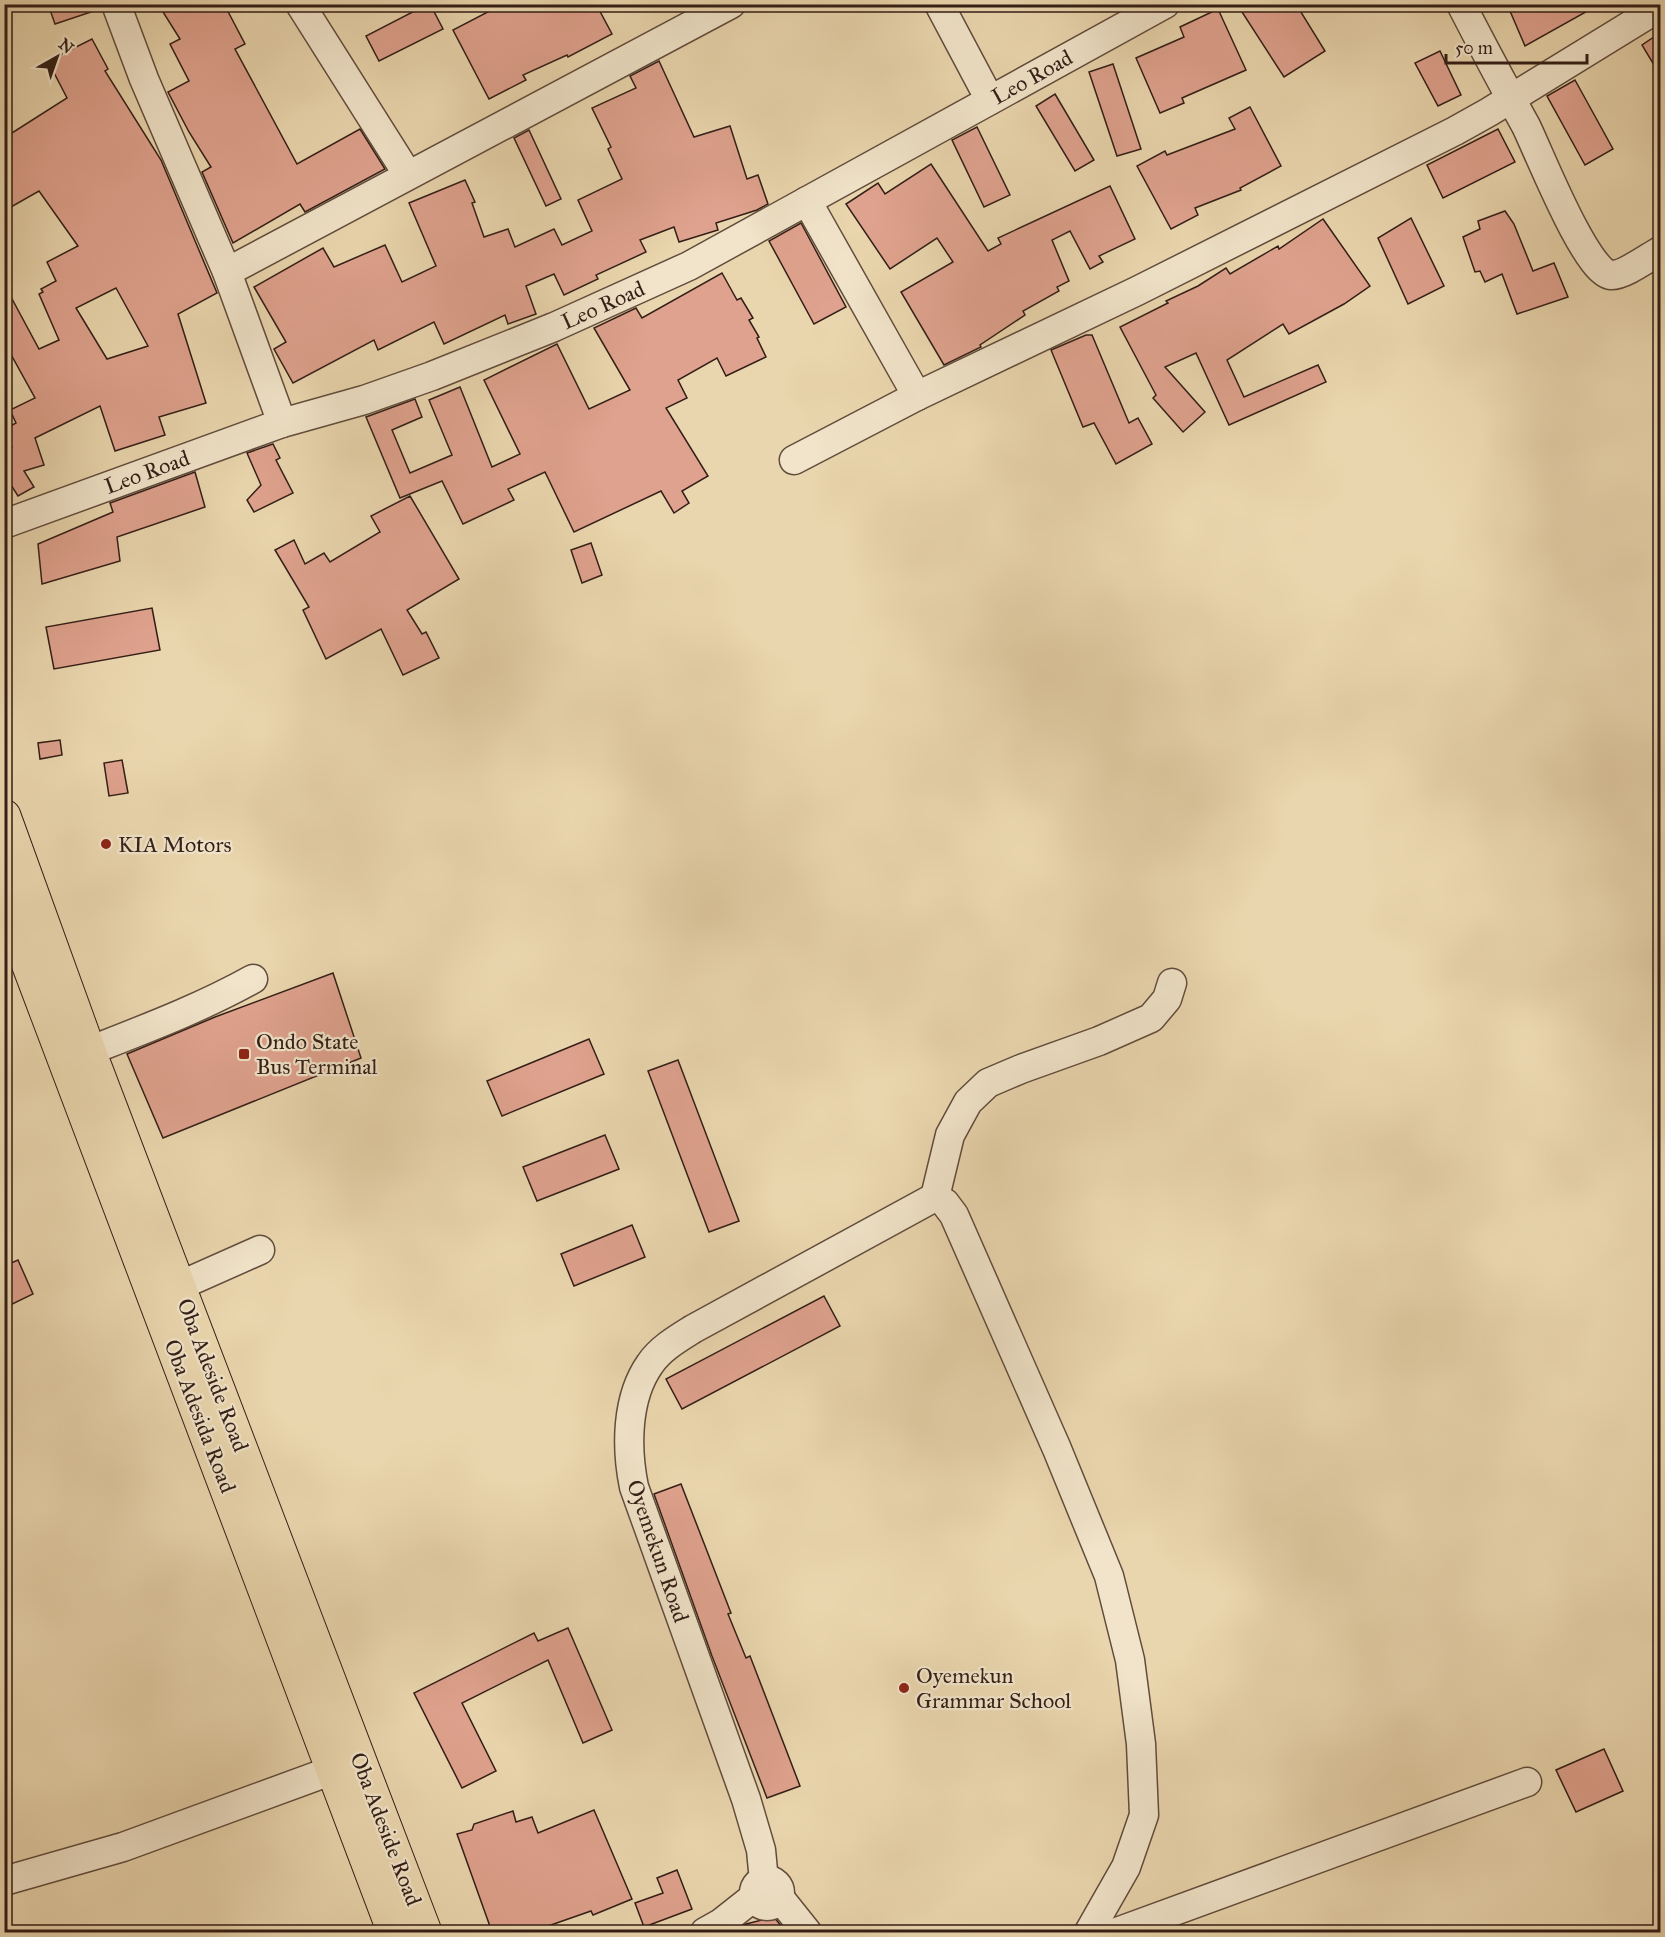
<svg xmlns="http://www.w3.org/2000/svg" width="1665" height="1937" viewBox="0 0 1665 1937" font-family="'IM FELL Great Primer',serif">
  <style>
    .building { fill: #dfa28e; stroke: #331e17; stroke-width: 1.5; fill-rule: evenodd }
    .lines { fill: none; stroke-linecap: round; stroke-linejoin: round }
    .minor-casing { stroke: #614c3d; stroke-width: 31 }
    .major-casing { stroke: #331e17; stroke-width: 35 }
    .minor { stroke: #f1e4ca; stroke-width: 28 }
    .major { stroke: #ead6ae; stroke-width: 33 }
    .poi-dot { fill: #8f2418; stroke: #f1e4ca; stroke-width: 2 }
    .labels { text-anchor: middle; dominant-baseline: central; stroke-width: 4.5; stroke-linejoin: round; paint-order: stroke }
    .street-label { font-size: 22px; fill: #331e17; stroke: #f1e4ca }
    .poi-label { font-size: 22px; fill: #331e17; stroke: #f1e4ca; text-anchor: start }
  </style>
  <rect width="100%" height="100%" fill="#ead6ae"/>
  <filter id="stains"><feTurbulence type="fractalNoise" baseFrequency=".00333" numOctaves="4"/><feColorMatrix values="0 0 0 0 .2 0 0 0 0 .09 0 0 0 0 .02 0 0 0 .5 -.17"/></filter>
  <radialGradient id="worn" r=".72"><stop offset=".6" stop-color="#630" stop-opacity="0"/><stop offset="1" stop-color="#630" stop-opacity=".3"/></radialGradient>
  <g class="building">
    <polygon points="48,4 100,4 100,9 55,24"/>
    <polygon points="158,4 224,4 245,44 235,49 297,164 360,129 385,169 305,212 300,204 233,243 202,172 211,167 189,132 168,92 189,81 170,44 180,39"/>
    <polygon points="428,4 430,4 443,29 379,61 366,36"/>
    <polygon points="503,4 596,4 612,34 568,57 567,55 523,75 526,80 489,99 453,30"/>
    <polygon points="1254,4 1296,4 1325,51 1284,77 1242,12"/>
    <polygon points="1507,4 1600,4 1525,46"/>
    <polygon points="1218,9 1246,70 1182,98 1184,103 1160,113 1136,58 1184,37 1180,27"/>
    <polygon points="1660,33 1660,75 1642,45"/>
    <path d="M 92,39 L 108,69 L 105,71 L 161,160 L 217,293 L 178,314 L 206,403 L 159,417 L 165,435 L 115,451 L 100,406 L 35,438 L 44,465 L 24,471 L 34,487 L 18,496 L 4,474 L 4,452 L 12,447 L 4,436 L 4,430 L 16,423 L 10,410 L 35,398 L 9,351 L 4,353 L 4,284 L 39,349 L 59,340 L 39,294 L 43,292 L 41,289 L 56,281 L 47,262 L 78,246 L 39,191 L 4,211 L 4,138 L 67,98 L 48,61 ZM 116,288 L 148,346 L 107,359 L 76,308 Z"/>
    <polygon points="1440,51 1461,95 1438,106 1415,63"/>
    <polygon points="659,61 694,137 730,126 747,179 758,175 768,204 757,210 716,223 718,230 679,242 674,227 640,240 646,252 596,275 598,279 564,295 554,274 526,286 536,314 508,324 505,315 444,344 434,322 378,350 374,340 293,383 274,349 286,342 254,287 323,248 334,267 385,245 402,282 436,266 409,203 465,180 475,202 472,203 484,237 508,229 515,247 554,229 562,245 592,231 578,200 622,179 608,149 611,147 592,108 636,88 630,76"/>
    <polygon points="1113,64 1141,149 1117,156 1089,72"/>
    <polygon points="1575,80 1613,149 1585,165 1547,96"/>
    <polygon points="1055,94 1094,160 1075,171 1036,106"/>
    <polygon points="1250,107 1281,166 1240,188 1241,190 1195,208 1198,215 1171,229 1137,166 1165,151 1167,155 1235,129 1229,118"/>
    <polygon points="977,127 1010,195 984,207 952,140"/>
    <polygon points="1498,129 1515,162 1443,198 1427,165"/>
    <polygon points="529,130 561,199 546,206 514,138"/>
    <polygon points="931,164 988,251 1001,244 998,238 1110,186 1135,239 1099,256 1103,262 1090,269 1070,231 1052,240 1069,281 1057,287 1059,291 1023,311 1025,315 980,345 981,347 944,365 901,292 953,262 937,238 890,269 846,204 878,183 885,194"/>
    <polygon points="1505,211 1514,224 1533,271 1554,263 1568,297 1517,314 1502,274 1485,282 1480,271 1475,272 1463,237 1480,229 1478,221"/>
    <polygon points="1411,218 1444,286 1408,304 1378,238"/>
    <polygon points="1323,219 1370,286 1344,304 1289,334 1283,324 1227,360 1244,397 1318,365 1326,382 1229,425 1196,353 1165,367 1205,412 1183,432 1153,398 1156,395 1120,327 1168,303 1166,301 1198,286 1226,268 1230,274 1278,246 1279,249"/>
    <polygon points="801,223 846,307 814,324 769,241"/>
    <polygon points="722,273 737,300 741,298 753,318 749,320 759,337 757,338 766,357 726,376 717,358 678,380 687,398 666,408 708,476 682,491 689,503 674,513 661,491 574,532 545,472 508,489 514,500 463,524 442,481 400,498 366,417 415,399 422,417 392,430 410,473 452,455 429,400 460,387 492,467 520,454 484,380 557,344 589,409 630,390 594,328 636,308 642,318"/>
    <polygon points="1086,335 1092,335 1129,423 1138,418 1152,444 1116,464 1094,423 1083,427 1051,350"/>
    <polygon points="273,444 280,458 276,460 293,493 254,512 247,500 261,485 247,453"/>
    <polygon points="195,472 205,507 117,537 120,561 42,584 38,544 113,512 110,503"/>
    <polygon points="410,496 459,579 407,610 422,634 426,632 439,658 403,675 381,629 326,659 303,610 309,607 275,550 294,540 305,564 324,553 330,562 380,532 371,516"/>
    <polygon points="591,543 602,575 582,583 571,550"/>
    <polygon points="152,608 160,650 54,669 46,627"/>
    <polygon points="60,740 62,755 40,759 38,743"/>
    <polygon points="122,760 128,793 109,796 104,763"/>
    <polygon points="333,973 361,1058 163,1138 127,1054 215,1017"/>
    <polygon points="589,1039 604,1074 502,1116 487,1081"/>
    <polygon points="678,1060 739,1221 709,1232 648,1071"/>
    <polygon points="605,1135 619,1169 537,1201 523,1167"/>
    <polygon points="632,1225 645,1257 574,1286 561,1254"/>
    <polygon points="18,1260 33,1294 4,1308 4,1266"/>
    <polygon points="824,1296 840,1326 682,1409 666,1379"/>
    <polygon points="681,1484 731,1613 728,1614 746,1658 750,1656 800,1786 767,1798 712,1656 654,1494"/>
    <polygon points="568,1628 612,1730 583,1743 548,1660 462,1703 496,1771 462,1788 414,1693 534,1633 538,1641"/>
    <polygon points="1604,1749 1623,1791 1576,1812 1556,1770"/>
    <polygon points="594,1810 632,1899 593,1915 591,1911 531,1932 492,1932 457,1834 472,1830 474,1824 513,1811 516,1822 532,1817 538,1833"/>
    <polygon points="677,1870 692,1909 644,1927 635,1903 663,1893 657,1878"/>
    <polygon points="774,1917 786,1932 736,1932 746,1924"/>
  </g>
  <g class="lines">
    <g class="minor-casing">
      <g id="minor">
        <polyline points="116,4 144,79 227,272 282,423"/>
        <polyline points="300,4 408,175"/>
        <polyline points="939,4 990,100"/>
        <path d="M 1461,4 C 1482,45 1504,86 1526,126 C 1538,150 1586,273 1611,275 C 1623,276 1649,257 1660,251"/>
        <polyline points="807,201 917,396"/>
        <polyline points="227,272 731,4"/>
        <polyline points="794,460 917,396 1137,291 1455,131 1489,112 1660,7"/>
        <polyline points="4,524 282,423 364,400 432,376 554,327 689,266 1165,4"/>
        <path d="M 89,1051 C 145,1029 201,1008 253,979"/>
        <polyline points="935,1197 945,1203 954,1215 1057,1449 1109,1576 1130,1660 1141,1744 1144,1815 1126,1867 1089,1932"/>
        <polyline points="935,1197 950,1135 968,1102 988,1083 1021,1069 1099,1041 1151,1018 1167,999 1172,983"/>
        <polyline points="179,1286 260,1250"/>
        <circle cx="767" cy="1893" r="13"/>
        <polyline points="4,1881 123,1847 355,1762"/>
        <path d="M 764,1881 L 761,1850 L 746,1799 L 634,1487 C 626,1448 626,1398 650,1364 C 660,1349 677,1339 693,1329 L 935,1197"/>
        <polyline points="779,1897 807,1932"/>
        <polyline points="705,1932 721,1923 754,1897"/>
        <polyline points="1117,1932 1527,1782"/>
      </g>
    </g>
    <g class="major-casing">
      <g id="major">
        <polyline points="4,816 89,1051 425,1932"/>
        <polyline points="4,900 394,1932"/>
      </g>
    </g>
    <use href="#minor" class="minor"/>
    <use href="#major" class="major"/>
  </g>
  <g class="poi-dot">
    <circle cx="106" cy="844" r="6"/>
    <rect x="238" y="1048" width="12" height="12" rx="3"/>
    <circle cx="904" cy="1688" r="6"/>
  </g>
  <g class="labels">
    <g class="street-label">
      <text transform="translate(1032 77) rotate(-29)">Leo Road</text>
      <text transform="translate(603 305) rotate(-24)">Leo Road</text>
      <text transform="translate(147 472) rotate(-20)">Leo Road</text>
      <text transform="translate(213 1375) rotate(69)">Oba Adeside Road</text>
      <text transform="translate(200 1416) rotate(69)">Oba Adesida Road</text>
      <text transform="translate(658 1551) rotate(71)">Oyemekun Road</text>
      <text transform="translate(386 1829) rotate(69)">Oba Adeside Road</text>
    </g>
    <g class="poi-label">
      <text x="118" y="844">KIA Motors</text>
      <text x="256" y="1041">Ondo State<tspan x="256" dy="25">Bus Terminal</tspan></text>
      <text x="916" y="1675">Oyemekun<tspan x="916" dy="25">Grammar School</tspan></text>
    </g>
  </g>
  <rect width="1665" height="1937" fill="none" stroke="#ead6ae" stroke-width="24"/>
  <rect x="6" y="6" width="1653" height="1925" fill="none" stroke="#331e17" stroke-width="3"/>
  <rect x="12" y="12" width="1641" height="1913" fill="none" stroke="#331e17" stroke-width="1.5"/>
  <g transform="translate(57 57) rotate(40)" stroke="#f1e4ca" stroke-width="4.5" paint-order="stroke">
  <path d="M0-4.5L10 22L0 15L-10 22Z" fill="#331e17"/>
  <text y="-9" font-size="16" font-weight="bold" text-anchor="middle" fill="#331e17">N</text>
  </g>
  <path d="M1446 54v9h141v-9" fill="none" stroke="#331e17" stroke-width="3"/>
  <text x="1455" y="54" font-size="18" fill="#331e17" stroke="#f1e4ca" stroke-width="4.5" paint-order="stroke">50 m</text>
  <rect width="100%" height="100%" filter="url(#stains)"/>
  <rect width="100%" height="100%" fill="url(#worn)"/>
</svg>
